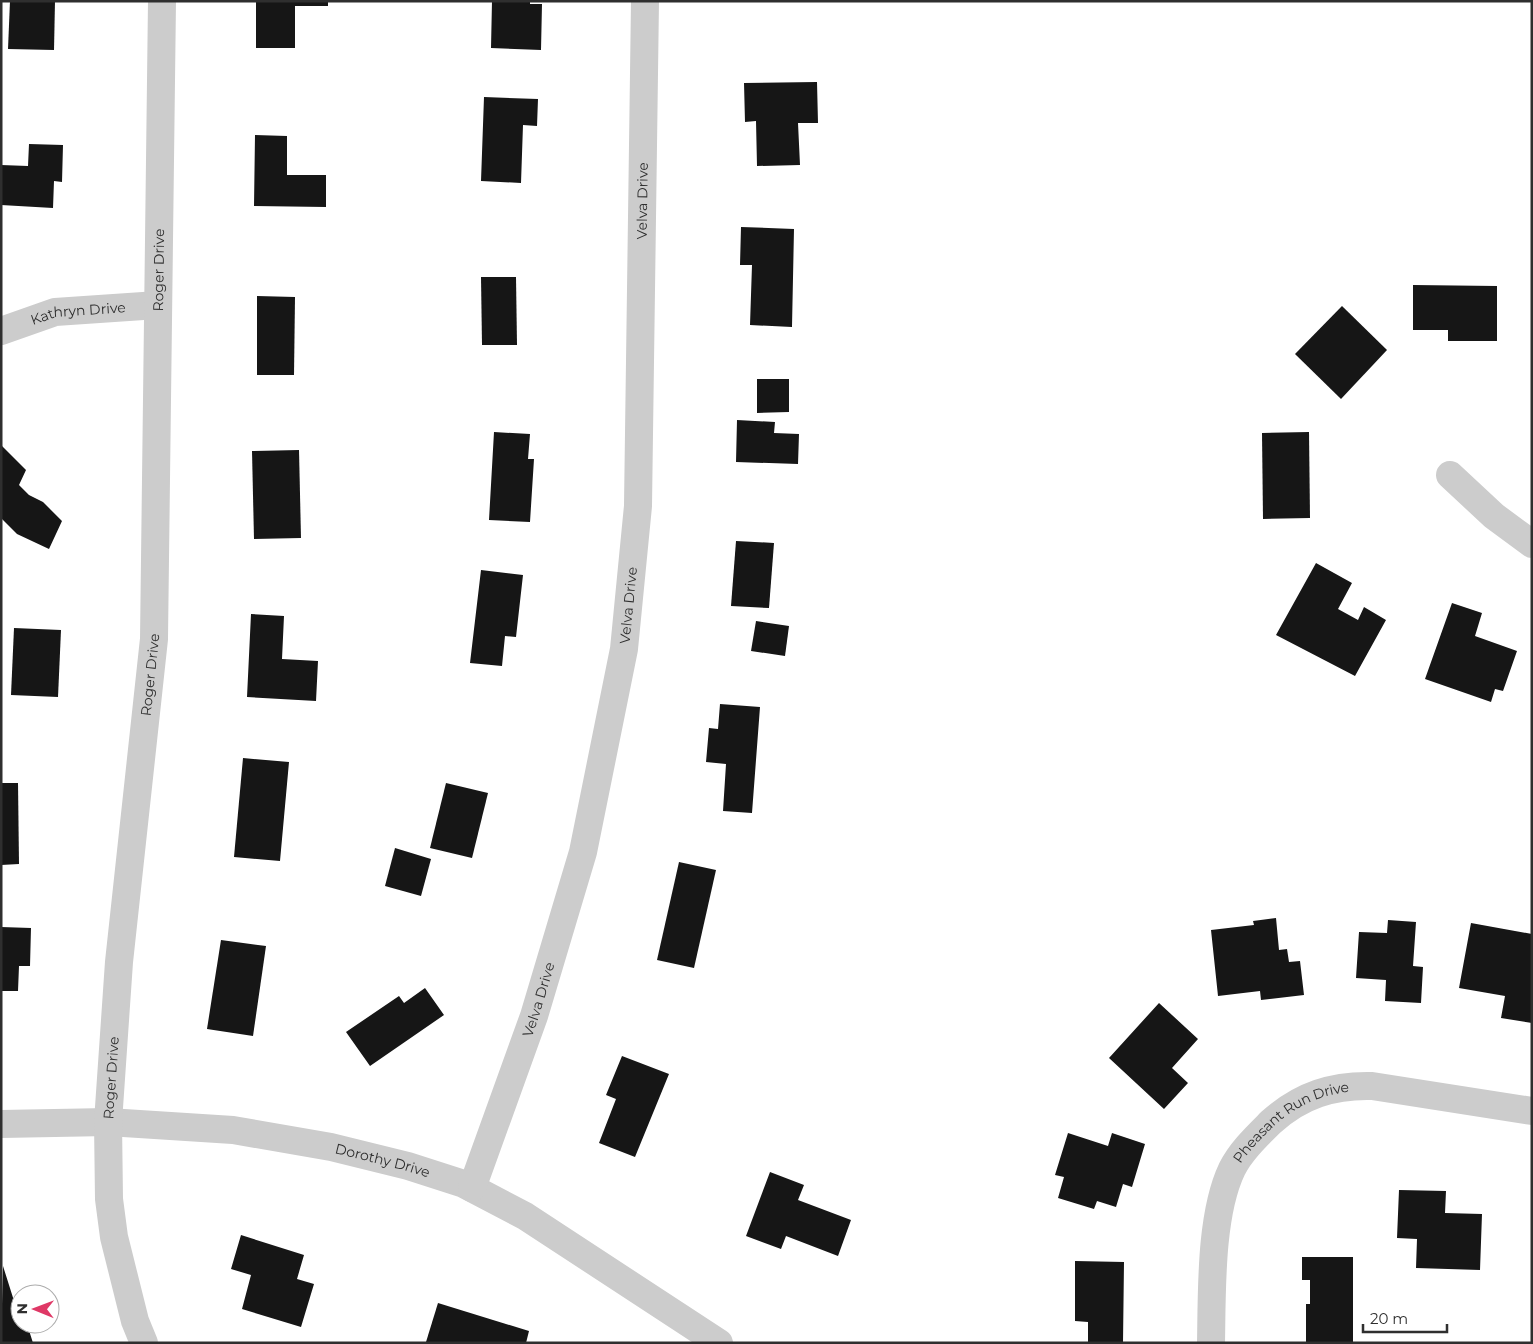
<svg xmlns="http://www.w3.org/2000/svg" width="1533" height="1344" viewBox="0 0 1533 1344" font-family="Montserrat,sans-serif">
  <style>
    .building { fill: #161616 }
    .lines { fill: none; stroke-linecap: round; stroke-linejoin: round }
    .minor { stroke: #ccc; stroke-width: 28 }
    .labels { text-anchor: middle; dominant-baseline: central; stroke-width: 5; stroke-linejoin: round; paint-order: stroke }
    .street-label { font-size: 14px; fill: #2f2f2f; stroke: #fff }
  </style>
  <rect width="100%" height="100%" fill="#fff"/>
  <g class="building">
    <polygon points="10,1 55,1 54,50 8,49"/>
    <polygon points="256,1 328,1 328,6 295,6 295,48 256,48"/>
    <polygon points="492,1 530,1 530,4 542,4 541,50 491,48"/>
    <polygon points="817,82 818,123 798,123 800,165 757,166 756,121 745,122 744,83"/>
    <polygon points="484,97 538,99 537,126 523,125 521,183 481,181"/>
    <polygon points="255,135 287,136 287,175 326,175 326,207 254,206"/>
    <polygon points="29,144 63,145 62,182 54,181 53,208 1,205 1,165 28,166"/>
    <polygon points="741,227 794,229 792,327 750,325 752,265 740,265"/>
    <polygon points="481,277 516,277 517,345 482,345"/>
    <polygon points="1413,285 1497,286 1497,341 1448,341 1448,330 1413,330"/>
    <polygon points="257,296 295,297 294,375 257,375"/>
    <polygon points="1342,306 1387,350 1341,399 1295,354"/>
    <polygon points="757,379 789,379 789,412 757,413"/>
    <polygon points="737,420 775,422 774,433 799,434 798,464 736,462"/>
    <polygon points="494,432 530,434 528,459 534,459 530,522 489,520"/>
    <polygon points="1309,432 1310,518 1263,519 1262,433"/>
    <polygon points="1,445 26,470 19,485 29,495 43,502 62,521 49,549 17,534 1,518"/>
    <polygon points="299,450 301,538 254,539 252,451"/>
    <polygon points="736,541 774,543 769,608 731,606"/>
    <polygon points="1316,563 1352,583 1338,609 1358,620 1364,607 1386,620 1355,676 1276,635"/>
    <polygon points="481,570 523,575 516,637 505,636 502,666 470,663"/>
    <polygon points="1452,603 1482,613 1475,636 1517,651 1503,691 1495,689 1491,702 1425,679"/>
    <polygon points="251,614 284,616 282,659 318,661 316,701 247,697"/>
    <polygon points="756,621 789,626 785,656 751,651"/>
    <polygon points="14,628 61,630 58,697 11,695"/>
    <polygon points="720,704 760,707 752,813 723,811 726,764 706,762 709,728 718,729"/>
    <polygon points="243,758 289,762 280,861 234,857"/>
    <polygon points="1,783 18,783 19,864 1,865"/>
    <polygon points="446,783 488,793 472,858 430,848"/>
    <polygon points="395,848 431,859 421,896 385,886"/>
    <polygon points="679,862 716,870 694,968 657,960"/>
    <polygon points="1276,918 1279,950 1287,949 1289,962 1300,961 1304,995 1261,1000 1260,991 1218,996 1211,930 1254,925 1253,921"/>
    <polygon points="1388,920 1416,922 1413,966 1423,967 1421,1003 1385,1001 1386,980 1356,978 1359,932 1387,933"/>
    <polygon points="1471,923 1532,934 1532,1023 1501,1018 1505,996 1459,988"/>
    <polygon points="1,927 31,928 30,966 19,966 18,991 1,991"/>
    <polygon points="221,940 266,946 253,1036 207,1029"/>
    <polygon points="425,988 444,1015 370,1066 346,1032 399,996 404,1003"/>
    <polygon points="1159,1003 1198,1039 1172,1068 1188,1083 1164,1109 1109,1058"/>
    <polygon points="622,1056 669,1074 635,1157 599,1143 616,1099 606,1095"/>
    <polygon points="1068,1133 1108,1146 1112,1133 1145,1144 1132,1187 1123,1184 1116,1207 1097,1201 1094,1209 1058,1198 1064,1177 1055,1175"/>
    <polygon points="770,1172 804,1185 798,1200 851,1220 838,1256 786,1236 781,1249 746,1236"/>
    <polygon points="1399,1190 1446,1191 1445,1213 1482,1214 1480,1270 1416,1268 1417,1239 1397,1238"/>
    <polygon points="241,1235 304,1255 297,1279 314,1284 301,1327 242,1309 251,1275 231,1269"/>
    <polygon points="1302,1257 1353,1257 1353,1343 1306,1343 1306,1304 1310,1304 1310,1280 1302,1280"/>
    <polygon points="1075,1261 1124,1262 1123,1343 1088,1343 1088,1322 1075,1321"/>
    <polygon points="3,1266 15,1304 20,1302 20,1324 27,1324 33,1343 1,1343"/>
    <polygon points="438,1303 529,1331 526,1343 426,1342"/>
  </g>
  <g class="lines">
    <g class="minor">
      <path id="s1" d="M 1,331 L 55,312 L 158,305"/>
      <polyline points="1450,475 1494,516 1532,544"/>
      <path id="s2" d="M 1,1124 L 108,1122 L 233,1130 L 331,1147 L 408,1166 L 464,1184 L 525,1216 L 719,1343"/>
      <path id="s3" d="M 472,1188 L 534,1016 L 583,852 L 624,649 L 638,506 L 645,1"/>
      <path id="s4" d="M 144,1343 L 135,1321 L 114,1237 L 109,1199 L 108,1122 L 119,962 L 154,639 L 162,1"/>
      <path id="s5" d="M 1211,1343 C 1212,1292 1210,1215 1232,1169 C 1241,1151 1257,1136 1271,1122 C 1301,1095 1333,1085 1372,1086 L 1532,1111"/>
    </g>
  </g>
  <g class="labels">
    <g class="street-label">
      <text stroke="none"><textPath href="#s3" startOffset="1010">Velva Drive</textPath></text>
      <text stroke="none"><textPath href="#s4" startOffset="1080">Roger Drive</textPath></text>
      <text stroke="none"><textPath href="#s1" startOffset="80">Kathryn Drive</textPath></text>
      <text stroke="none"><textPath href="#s3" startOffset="605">Velva Drive</textPath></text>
      <text stroke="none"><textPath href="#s4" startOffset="675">Roger Drive</textPath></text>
      <text stroke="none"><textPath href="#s3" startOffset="200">Velva Drive</textPath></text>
      <text stroke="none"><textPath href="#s4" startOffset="270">Roger Drive</textPath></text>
      <text stroke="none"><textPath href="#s5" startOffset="255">Pheasant Run Drive</textPath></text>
      <text stroke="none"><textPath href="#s2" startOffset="385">Dorothy Drive</textPath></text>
    </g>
  </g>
  <rect width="1533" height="1344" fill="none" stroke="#2f2f2f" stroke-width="5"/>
  <g transform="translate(35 1309) rotate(271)"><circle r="24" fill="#ffffff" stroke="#acacac"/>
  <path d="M0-4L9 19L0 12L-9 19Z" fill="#df3866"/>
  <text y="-8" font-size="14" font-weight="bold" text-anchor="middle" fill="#2f2f2f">N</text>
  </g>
  <path d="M1363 1324v8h84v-8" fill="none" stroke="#2f2f2f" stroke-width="2.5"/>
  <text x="1370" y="1324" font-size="15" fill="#2f2f2f" stroke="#ffffff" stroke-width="4" paint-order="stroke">20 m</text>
</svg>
